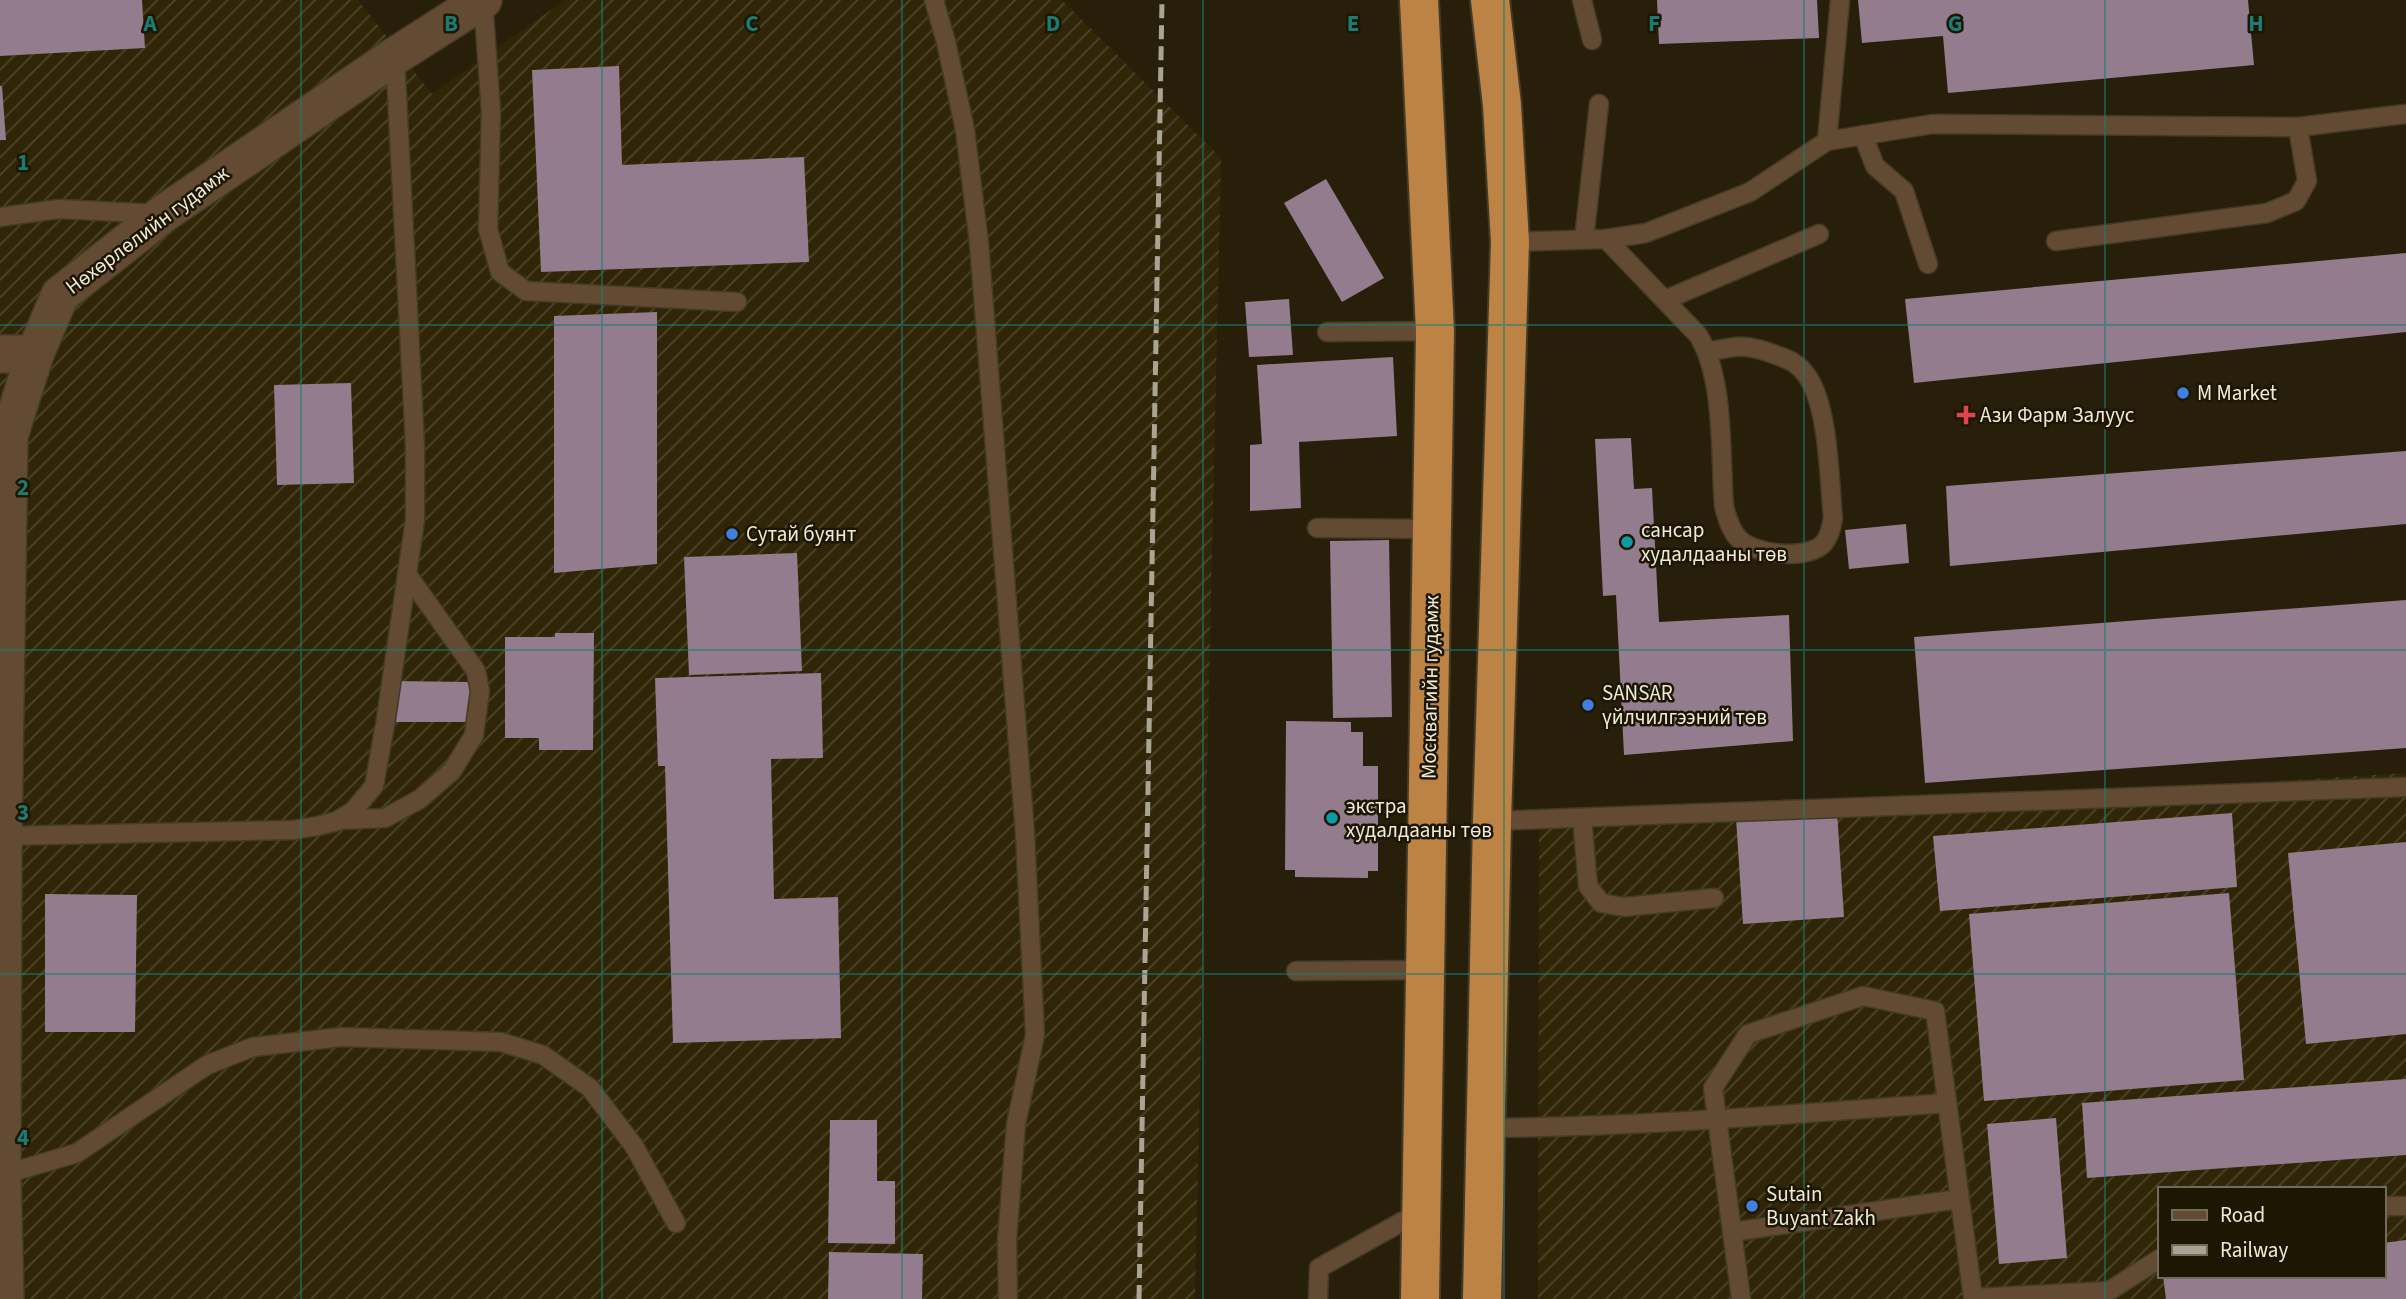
<svg xmlns="http://www.w3.org/2000/svg" width="2406" height="1299" viewBox="0 0 2406 1299" font-family="'Source Sans 3',sans-serif">
  <style>
    .industrial { fill: url(#industrial-furrows); fill-rule: evenodd }
    .building { fill: #927c8d }
    .lines { fill: none; stroke-linecap: round; stroke-linejoin: round }
    .lane-casing { stroke: #433b27; stroke-width: 21 }
    .street-casing { stroke: #433b27; stroke-width: 40 }
    .highway-casing { stroke: #433b27; stroke-width: 42 }
    .lane { stroke: #624a33; stroke-width: 18 }
    .street { stroke: #624a33; stroke-width: 37 }
    .highway { stroke: #bd8344; stroke-width: 38 }
    .rail { stroke: #a9a493; stroke-width: 5; stroke-dasharray: 14 7; stroke-linecap: butt }
    .grid { fill: none; stroke: #1a7c74; stroke-width: 2; stroke-opacity: 0.55 }
    .shop-dot { fill: #3f7fe0; stroke: #1d1602; stroke-width: 2.5 }
    .health-dot { fill: #e0444e; stroke: #1d1602; stroke-width: 2.5 }
    .culture-dot { fill: #0f9aa8; stroke: #1d1602; stroke-width: 2.5 }
    .labels { text-anchor: middle; dominant-baseline: central; stroke-width: 5; stroke-linejoin: round; paint-order: stroke }
    .street-label { font-size: 21px; fill: #eeeadc; stroke: #1d1602 }
    .poi-label { font-size: 21px; fill: #eeeadc; stroke: #1d1602; text-anchor: start }
    .grid-label { font-size: 23px; text-anchor: middle; font-weight: bold; fill: #1a7c74; stroke: #1d1602; stroke-width: 5; stroke-linejoin: round; paint-order: stroke }
  </style>
  <defs>
    <pattern id="industrial-furrows" width="10" height="10" patternUnits="userSpaceOnUse" patternTransform="scale(1.75)"><rect width="10" height="10" fill="#302607"/><path d="M-1 1l2-2M0 10L10 0M9 11l2-2" fill="none" stroke="#4e462b"/></pattern>
  </defs>
  <rect width="100%" height="100%" fill="#271f09"/>
  <g class="industrial">
    <polygon points="0,0 358,0 432,94 565,0 1062,0 1221,158 1195,1299 0,1299"/>
    <path d="M 2406,773 L 2406,1299 L 1538,1299 L 1539,826 ZM 2159,1189 L 2383,1189 L 2383,1276 L 2159,1276 Z"/>
  </g>
  <g class="building">
    <polygon points="0,0 142,0 145,48 0,56"/>
    <polygon points="1657,0 1817,0 1819,38 1659,44"/>
    <polygon points="1858,0 2248,0 2254,65 1948,93 1943,36 1862,43"/>
    <polygon points="619,66 622,165 804,157 809,262 541,272 532,70"/>
    <polygon points="0,86 2,86 6,140 0,140"/>
    <polygon points="1326,179 1384,278 1342,302 1284,203"/>
    <polygon points="2406,253 2406,332 1914,383 1905,299"/>
    <polygon points="1289,299 1293,355 1249,357 1245,302"/>
    <polygon points="657,312 657,564 554,573 554,316"/>
    <polygon points="1393,357 1397,436 1299,442 1301,508 1250,511 1250,445 1262,444 1257,365"/>
    <polygon points="351,383 354,483 277,485 274,385"/>
    <polygon points="1631,438 1634,489 1652,488 1659,622 1789,615 1793,741 1624,755 1616,595 1603,596 1595,439"/>
    <polygon points="2406,451 2406,524 1950,566 1946,486"/>
    <polygon points="1906,524 1909,563 1849,569 1845,530"/>
    <polygon points="1389,540 1392,717 1333,718 1330,541"/>
    <polygon points="797,553 802,671 689,675 684,557"/>
    <polygon points="2406,600 2406,748 1925,783 1914,637"/>
    <polygon points="555,633 594,633 593,750 539,750 539,738 505,738 505,637 555,637"/>
    <polygon points="821,673 823,758 771,759 774,899 838,897 841,1038 673,1043 665,766 658,766 655,678"/>
    <polygon points="392,681 470,682 470,722 391,722"/>
    <polygon points="1286,721 1351,722 1351,732 1363,732 1363,766 1378,766 1378,871 1368,871 1368,878 1295,877 1295,870 1285,870"/>
    <polygon points="1837,811 1844,917 1743,924 1736,818"/>
    <polygon points="2232,813 2237,887 1940,911 1933,836"/>
    <polygon points="2406,842 2406,1034 2306,1044 2288,853"/>
    <polygon points="2229,893 2244,1080 1984,1101 1969,914"/>
    <polygon points="45,894 137,895 135,1032 45,1032"/>
    <polygon points="2406,1079 2406,1155 2087,1178 2082,1103"/>
    <polygon points="2056,1118 2067,1258 1999,1264 1987,1124"/>
    <polygon points="830,1120 877,1120 877,1181 895,1181 895,1244 828,1243"/>
    <polygon points="2406,1240 2406,1299 2166,1299 2163,1276 2383,1276 2383,1243"/>
    <polygon points="829,1252 923,1254 922,1299 828,1299"/>
  </g>
  <g class="lines">
    <g class="lane-casing">
      <g id="lane">
        <polyline points="483,0 491,112 488,229 500,272 526,291 737,302"/>
        <polyline points="934,0 946,42 965,130 979,243 1025,834 1035,1035 1016,1124 1007,1240 1008,1299"/>
        <polyline points="1582,0 1592,40"/>
        <polyline points="1840,0 1827,141 1933,124 2298,127 2406,114"/>
        <polyline points="1863,135 1875,166 1904,191 1928,264"/>
        <polyline points="0,217 59,209 159,214"/>
        <polyline points="1584,239 1599,104"/>
        <path d="M 1606,239 L 1698,335 C 1725,378 1720,455 1724,506 C 1727,518 1731,532 1740,540 C 1757,555 1807,560 1823,544 C 1830,536 1831,528 1833,518 C 1829,479 1829,407 1807,376 C 1799,364 1789,359 1776,355 C 1748,344 1737,345 1708,352"/>
        <polyline points="2056,241 2267,213 2296,201 2307,181 2298,127"/>
        <polyline points="1510,242 1606,239 1646,233 1750,192 1827,141"/>
        <polyline points="1665,300 1819,234"/>
        <polyline points="1327,332 1435,331"/>
        <polyline points="1317,528 1432,529"/>
        <polyline points="1582,818 1588,886 1601,903 1624,907 1714,898"/>
        <polyline points="340,820 385,818 420,799 452,771 474,735 480,691 476,671 407,574"/>
        <polyline points="1492,821 2406,787"/>
        <polyline points="3,836 293,830 318,826 337,821 353,811 374,786 385,725 415,520 415,446 395,56"/>
        <polyline points="1296,971 1426,970"/>
        <path d="M 1485,1128 C 1640,1127 1793,1114 1947,1103"/>
        <polyline points="2,1175 77,1153 207,1065 253,1047 341,1037 501,1042 543,1055 590,1088 634,1146 676,1223"/>
        <polyline points="2383,1206 2406,1206"/>
        <polyline points="1732,1232 1959,1199"/>
        <polyline points="1318,1299 1319,1268 1423,1210"/>
        <polyline points="1741,1299 1713,1088 1748,1034 1863,996 1935,1011 1973,1298 2109,1291 2159,1259"/>
      </g>
    </g>
    <g class="street-casing">
      <g id="street">
        <polyline points="0,354 35,354"/>
        <polyline points="5,1299 2,1175 3,836 9,436 35,354 60,295 163,214 395,56 483,0"/>
      </g>
    </g>
    <g class="highway-casing">
      <g id="highway">
        <polyline points="1419,0 1435,331 1420,1299"/>
        <polyline points="1482,1299 1492,821 1510,242 1502,105 1490,0"/>
      </g>
    </g>
    <use href="#lane" class="lane"/>
    <use href="#street" class="street"/>
    <use href="#highway" class="highway"/>
    <polyline class="rail" points="1139,1299 1162,0"/>
  </g>
  <path class="grid" d="M 301,0 L 301,1299M 602,0 L 602,1299M 902,0 L 902,1299M 1203,0 L 1203,1299M 1504,0 L 1504,1299M 1804,0 L 1804,1299M 2105,0 L 2105,1299M 0,325 L 2406,325M 0,650 L 2406,650M 0,974 L 2406,974"/>
  <g class="shop-dot">
    <circle cx="2183" cy="393" r="7"/>
    <circle cx="732" cy="534" r="7"/>
    <circle cx="1588" cy="705" r="7"/>
    <circle cx="1752" cy="1206" r="7"/>
  </g>
  <path class="health-dot" d="M1962.5 404.5h7v7h7v7h-7v7h-7v-7h-7v-7h7z"/>
  <g class="culture-dot">
    <circle cx="1627" cy="542" r="7"/>
    <circle cx="1332" cy="818" r="7"/>
  </g>
  <g class="labels">
    <g class="street-label">
      <text transform="translate(147 230) rotate(-37)">Нөхөрлөлийн гудамж</text>
      <text transform="translate(1430 687) rotate(-89)">Москвагийн гудамж</text>
    </g>
    <g class="poi-label">
      <text x="2197" y="393">М Market</text>
      <text x="1980" y="415">Ази Фарм Залуус</text>
      <text x="1641" y="530">сансар<tspan x="1641" dy="24">худалдааны төв</tspan></text>
      <text x="746" y="534">Сутай буянт</text>
      <text x="1602" y="693">SANSAR<tspan x="1602" dy="24">үйлчилгээний төв</tspan></text>
      <text x="1346" y="806">экстра<tspan x="1346" dy="24">худалдааны төв</tspan></text>
      <text x="1766" y="1194">Sutain<tspan x="1766" dy="24">Buyant Zakh</tspan></text>
    </g>
  </g>
  <g class="grid-label">
    <text x="150" y="31">A</text>
    <text x="451" y="31">B</text>
    <text x="752" y="31">C</text>
    <text x="1053" y="31">D</text>
    <text x="1353" y="31">E</text>
    <text x="1654" y="31">F</text>
    <text x="1955" y="31">G</text>
    <text x="2256" y="31">H</text>
    <text x="23" y="170">1</text>
    <text x="23" y="495">2</text>
    <text x="23" y="820">3</text>
    <text x="23" y="1145">4</text>
  </g>
  <rect x="2158" y="1187" width="228" height="91" fill="#1d1602" stroke="#716b59" stroke-width="2"/>
  <rect x="2172" y="1210" width="35" height="10" fill="#624a33" stroke="#716b59" stroke-width="2"/>
  <text x="2220" y="1222" font-size="21" fill="#eeeadc">Road</text>
  <rect x="2172" y="1245" width="35" height="10" fill="#a9a493" stroke="#716b59" stroke-width="2"/>
  <text x="2220" y="1257" font-size="21" fill="#eeeadc">Railway</text>
</svg>
